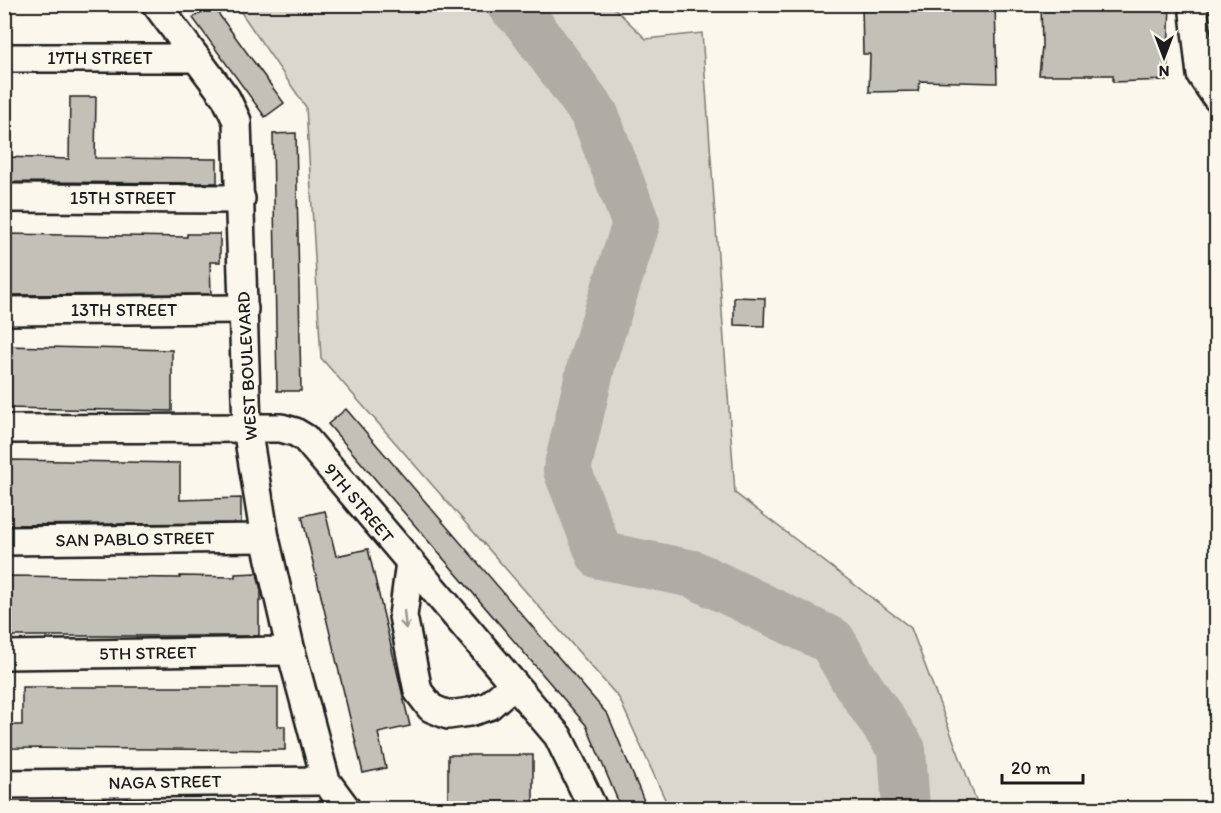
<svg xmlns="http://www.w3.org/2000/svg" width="1221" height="813" viewBox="0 0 1221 813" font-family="Itim,sans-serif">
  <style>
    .green { fill: #dad7ce; stroke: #7b7a75; stroke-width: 1.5 }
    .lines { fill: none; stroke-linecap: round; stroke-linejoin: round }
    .river { stroke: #afaca5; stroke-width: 48 }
    .building { fill: #c3c0b8; stroke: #1c1c1c; stroke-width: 1.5 }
    .minor-casing { stroke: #1c1c1c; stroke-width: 32 }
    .minor { stroke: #fbf7ec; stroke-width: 27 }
    .oneway { stroke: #97948e }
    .labels { text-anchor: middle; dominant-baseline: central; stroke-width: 5; stroke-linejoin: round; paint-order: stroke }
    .street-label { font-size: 18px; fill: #1c1c1c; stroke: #fbf7ec }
  </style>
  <rect width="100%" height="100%" fill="#fbf7ec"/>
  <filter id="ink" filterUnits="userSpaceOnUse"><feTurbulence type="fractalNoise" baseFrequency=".0167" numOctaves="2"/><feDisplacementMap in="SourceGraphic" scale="12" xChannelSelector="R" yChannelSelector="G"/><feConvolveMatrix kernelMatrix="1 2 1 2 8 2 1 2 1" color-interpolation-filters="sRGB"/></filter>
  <g filter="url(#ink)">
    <polygon class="green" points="236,5 611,5 646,39 702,33 735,493 911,628 979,808 669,808 619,698 321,358 306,107"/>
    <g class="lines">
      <polyline class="river" points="510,4 526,20 595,115 636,224 593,358 567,470 600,555 693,574 832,641 854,679 902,750 906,808"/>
    </g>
    <g class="building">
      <polygon points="862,4 995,4 997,83 920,81 918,91 869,92 870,54 863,54"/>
      <polygon points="1041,4 1170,4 1167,80 1113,82 1113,75 1039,75 1042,46"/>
      <polygon points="212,5 284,103 265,117 193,18"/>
      <polygon points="70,97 96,97 95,158 217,159 217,183 4,182 4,157 69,159"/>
      <polygon points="296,133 301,391 277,391 273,134"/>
      <polygon points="4,234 187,237 187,234 220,234 220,262 210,262 211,294 4,295"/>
      <polygon points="734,297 765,298 764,326 734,325"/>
      <polygon points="4,346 172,350 172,411 4,408"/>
      <polygon points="346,409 608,715 647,808 621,808 586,725 328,424"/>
      <polygon points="10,460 180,463 180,500 241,498 241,523 4,525 4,499 9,499"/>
      <polygon points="325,511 336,556 368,549 410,726 378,733 386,768 363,773 302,516"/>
      <polygon points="257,573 261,591 261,601 259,601 259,636 5,636 4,576 180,578 180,576 235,577 235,574"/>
      <polygon points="22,687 278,687 278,726 285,726 285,750 4,748 4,725 22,725"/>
      <rect x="448" y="755" width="85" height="53"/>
    </g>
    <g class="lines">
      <g class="minor-casing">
        <g id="minor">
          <polyline points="156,4 226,98 237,121 247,428 265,538 291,651 326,781 346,808"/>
          <polyline points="1193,4 1201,75 1216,97"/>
          <polyline points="4,58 196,58"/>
          <polyline points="4,198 241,199"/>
          <polyline points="4,311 244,309"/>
          <polyline points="4,429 281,428 295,432 305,438 558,736 593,808"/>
          <polyline points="4,541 265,538"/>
          <polyline points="410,562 403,616 418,691 431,708 448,715 470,712 489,706 514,684"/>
          <polyline points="4,655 291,651"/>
          <polyline points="4,784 326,781"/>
        </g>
      </g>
      <use href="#minor" class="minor"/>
    </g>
    <defs><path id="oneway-shaft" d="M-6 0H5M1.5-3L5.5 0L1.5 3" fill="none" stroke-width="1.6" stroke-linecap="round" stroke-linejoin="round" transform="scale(1.5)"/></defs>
    <use class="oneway" href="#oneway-shaft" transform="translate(405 620) rotate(84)"/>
  </g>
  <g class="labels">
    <g class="street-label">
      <text x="100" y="58">17TH STREET</text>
      <text x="123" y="198">15TH STREET</text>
      <text x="124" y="310">13TH STREET</text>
      <text transform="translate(247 366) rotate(-93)">WEST BOULEVARD</text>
      <text transform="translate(359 503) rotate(50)">9TH STREET</text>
      <text transform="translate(135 539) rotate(-1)">SAN PABLO STREET</text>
      <text transform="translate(148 653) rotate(-1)">5TH STREET</text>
      <text transform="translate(165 782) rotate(-1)">NAGA STREET</text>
    </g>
  </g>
  <rect width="1221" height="813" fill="none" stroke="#fbf7ec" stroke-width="24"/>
  <rect x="12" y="12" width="1197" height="789" fill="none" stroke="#1c1c1c" stroke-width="2" filter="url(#ink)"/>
  <g transform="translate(1164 57) rotate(180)" stroke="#fbf7ec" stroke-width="4.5" paint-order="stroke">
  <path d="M0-4.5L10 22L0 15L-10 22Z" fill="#1c1c1c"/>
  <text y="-9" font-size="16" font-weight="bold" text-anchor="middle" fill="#1c1c1c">N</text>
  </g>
  <path d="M1002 774v9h81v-9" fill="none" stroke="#1c1c1c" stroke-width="3"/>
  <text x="1011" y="774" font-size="18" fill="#1c1c1c" stroke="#fbf7ec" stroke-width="4.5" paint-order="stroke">20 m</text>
</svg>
